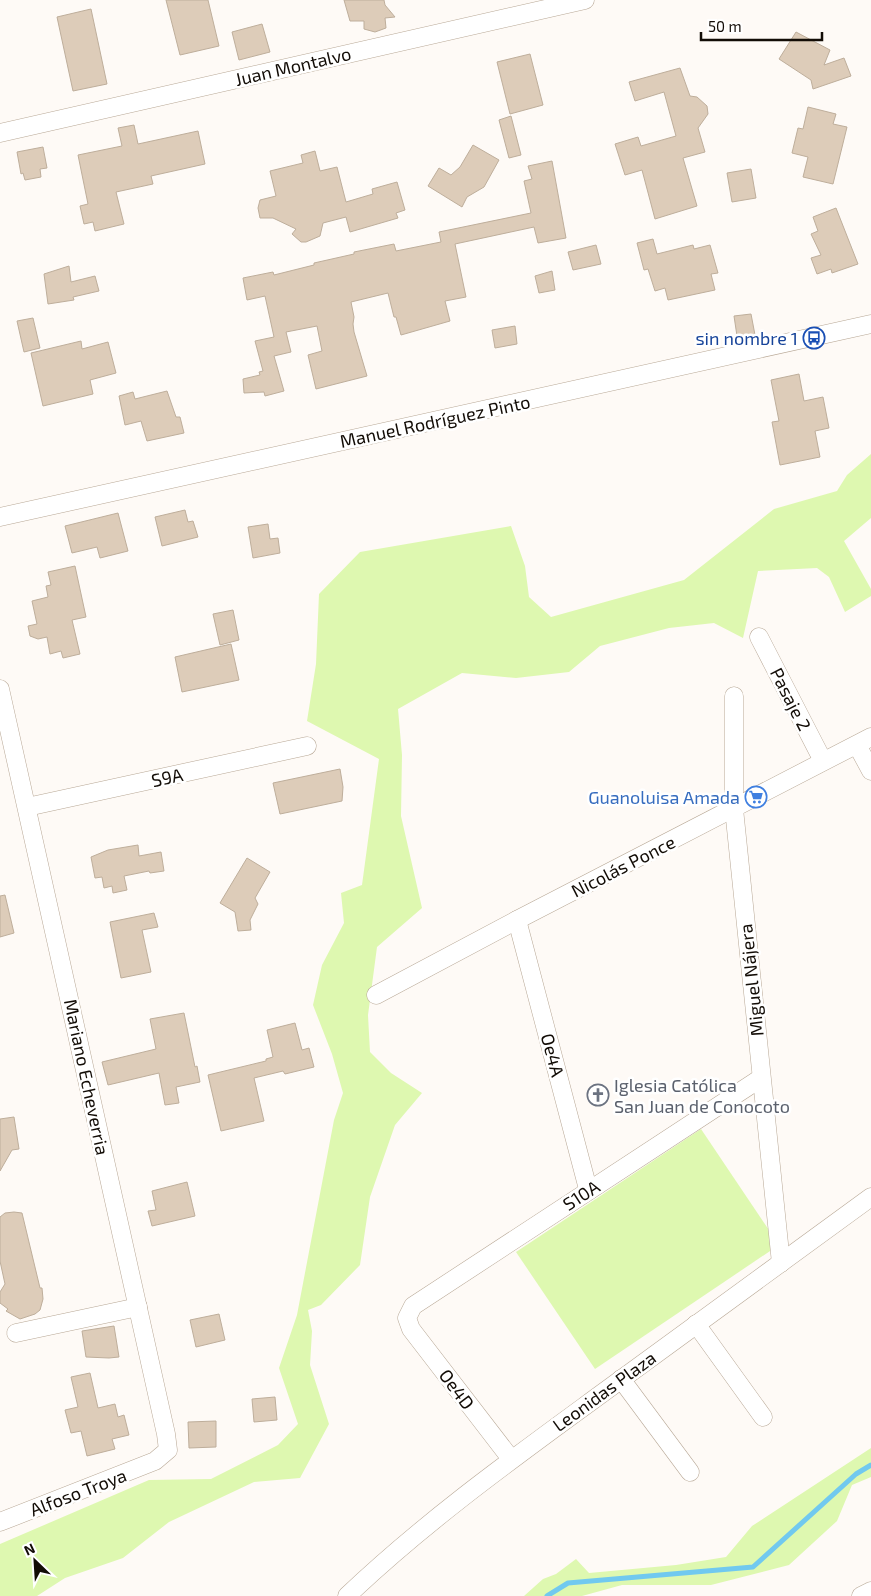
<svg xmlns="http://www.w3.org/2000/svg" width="871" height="1596" viewBox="0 0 871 1596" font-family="'Exo 2',sans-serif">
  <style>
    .green { fill: #def8b0 }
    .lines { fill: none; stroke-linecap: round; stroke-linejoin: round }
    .stream { stroke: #71c9ef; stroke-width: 5 }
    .building { fill: #ddccb9; stroke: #beae9b }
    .street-casing { stroke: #b8a896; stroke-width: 19 }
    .street { stroke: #fff; stroke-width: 18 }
    .labels { text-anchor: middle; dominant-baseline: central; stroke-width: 5; stroke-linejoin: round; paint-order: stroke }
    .street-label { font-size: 18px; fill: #120c06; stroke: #fff }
    .transit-label { font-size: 18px; fill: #164399; stroke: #fff; text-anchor: end }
    .shop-label { font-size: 18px; fill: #366cbe; stroke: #fff; text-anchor: end }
    .worship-label { font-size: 18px; fill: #5b616d; stroke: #fff; text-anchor: start }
  </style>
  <rect width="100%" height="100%" fill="#fefaf6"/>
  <g class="green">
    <polygon points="871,454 871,518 844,541 871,589 871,596 845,612 829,577 817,568 758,571 743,638 714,623 669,628 600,646 569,672 516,678 462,673 398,709 402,755 401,816 422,908 377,947 368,1015 370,1052 391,1073 422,1093 395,1125 370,1197 360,1265 321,1305 308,1310 312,1331 310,1365 329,1424 300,1478 254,1482 169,1522 123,1558 65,1578 37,1596 0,1596 0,1544 149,1480 211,1479 278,1445 298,1424 279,1368 297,1315 334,1120 343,1093 332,1054 313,1005 322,965 344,923 341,893 362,885 379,759 307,721 316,664 319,594 360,552 511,526 525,566 529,597 551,617 684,580 774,509 837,491 847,475"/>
    <polygon points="701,1129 779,1245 595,1369 516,1252"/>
    <polygon points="871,1448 871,1477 852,1485 837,1521 789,1565 711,1585 622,1585 582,1596 524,1596 543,1579 556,1574 576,1559 589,1573 676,1565 726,1557 752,1526"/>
  </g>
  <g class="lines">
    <polyline class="stream" points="547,1596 568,1583 753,1567 856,1474 871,1465"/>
  </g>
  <g class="building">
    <polygon points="166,0 208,0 219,46 180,55"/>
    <polygon points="344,0 384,0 385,5 395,17 385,18 386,28 375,32 364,29 364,21 350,21"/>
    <polygon points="91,9 107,84 73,91 57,17"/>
    <polygon points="262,24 270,52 239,60 232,32"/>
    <polygon points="796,32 830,50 824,65 844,58 851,76 813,89 811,80 779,59"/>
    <polygon points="530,54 543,105 510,114 497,62"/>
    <polygon points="680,68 690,96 697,97 707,106 708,114 698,128 705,152 683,158 697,206 655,219 642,170 625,175 615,144 638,137 641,146 676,136 664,92 635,101 629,82"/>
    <polygon points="808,107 836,114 833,124 847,127 833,184 803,177 808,157 792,153 798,128 803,129"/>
    <polygon points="511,116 521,155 509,158 499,120"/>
    <polygon points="134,125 138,144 198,131 205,164 151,176 153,184 116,192 124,224 95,231 93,222 84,224 80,206 88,204 78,155 122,146 118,128"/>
    <polygon points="473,145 499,160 484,187 467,197 462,207 428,186 439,168 451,175 460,167"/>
    <polygon points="43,147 47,168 40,169 41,177 25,180 23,173 21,174 17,152"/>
    <polygon points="315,151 320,171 337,167 346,202 373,194 372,189 397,182 405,210 396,213 398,218 350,232 346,217 323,223 320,236 306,242 301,242 292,234 296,229 273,218 260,218 258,208 260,200 276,196 270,171 303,163 301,155"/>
    <polygon points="552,161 566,238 538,243 534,227 455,244 466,297 445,301 450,321 401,335 396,317 394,317 388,293 351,302 354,317 353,324 354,332 367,376 316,389 308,355 322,351 317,326 286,332 291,352 274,356 284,391 265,396 264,392 244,393 243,379 260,375 259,372 263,371 255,341 274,337 265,296 247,300 243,278 273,272 274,275 314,265 314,263 354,254 354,252 394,244 396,251 441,242 439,232 531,213 524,181 532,179 528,166"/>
    <polygon points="751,169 756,198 732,202 727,173"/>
    <polygon points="836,208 858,264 832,273 831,269 817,274 811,258 821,255 811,234 818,231 813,217"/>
    <polygon points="653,239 657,254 693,245 694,249 710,245 718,273 711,274 715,290 668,300 665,288 655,291 648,269 644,270 637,243"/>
    <polygon points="596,245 601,264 573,270 568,252"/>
    <polygon points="69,266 71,282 95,276 99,291 73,297 74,300 48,304 44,274"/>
    <polygon points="552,271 555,290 539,293 535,276"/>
    <polygon points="751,314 755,335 737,336 734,316"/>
    <polygon points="33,318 40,348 24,352 17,321"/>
    <polygon points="515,326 517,344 495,348 492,330"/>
    <polygon points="81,341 82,349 108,342 116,373 90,380 93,394 43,406 31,353"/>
    <polygon points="799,374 804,401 823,397 829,428 815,431 820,457 780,465 772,422 779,421 771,380"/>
    <polygon points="167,391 176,417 180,417 184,433 147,441 141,421 125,425 119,396 133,392 135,399"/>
    <polygon points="185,510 188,522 193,521 198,537 162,546 155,517"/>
    <polygon points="118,513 128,551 100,558 97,547 72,553 65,526"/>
    <polygon points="268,524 270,539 278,538 280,553 253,558 248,527"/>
    <polygon points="75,566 86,617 72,620 80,654 63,658 61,651 50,654 47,637 38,639 30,636 28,626 37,624 32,601 48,597 46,586 51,585 48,572"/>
    <polygon points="233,610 239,640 220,645 213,614"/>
    <polygon points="231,644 239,680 182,692 175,657"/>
    <polygon points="340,769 343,787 342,801 280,814 273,783"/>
    <polygon points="138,845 139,856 161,852 164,871 150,873 149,871 124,876 127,890 113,893 112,886 104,888 102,877 95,878 91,857 108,850"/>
    <polygon points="247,858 270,872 255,898 258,904 250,920 251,930 238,931 235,912 220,903"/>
    <polygon points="5,895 14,933 0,937 0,896"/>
    <polygon points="154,913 158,927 142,930 151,972 121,978 110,922"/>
    <polygon points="184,1013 195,1067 197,1066 200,1082 176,1087 179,1103 165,1105 159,1073 108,1085 102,1062 156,1049 150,1019"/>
    <polygon points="295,1023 302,1050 309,1048 314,1067 285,1074 283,1071 254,1078 264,1121 221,1131 208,1075 266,1061 266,1059 273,1057 267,1030"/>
    <polygon points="14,1117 19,1149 12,1150 0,1171 0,1119"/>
    <polygon points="187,1182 195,1216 152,1226 148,1211 156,1210 152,1191"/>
    <polygon points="14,1212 22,1213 40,1288 42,1288 43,1299 40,1310 35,1314 20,1319 6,1311 8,1309 0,1303 0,1292 5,1284 0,1261 0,1217 5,1213"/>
    <polygon points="219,1314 225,1340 196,1347 190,1320"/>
    <polygon points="114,1326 119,1357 109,1358 86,1357 82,1331"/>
    <polygon points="90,1373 98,1408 115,1404 118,1417 124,1415 129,1435 112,1439 115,1449 87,1456 81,1431 71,1433 65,1410 78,1407 71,1377"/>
    <polygon points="275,1397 277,1420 254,1422 252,1399"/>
    <polygon points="216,1421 216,1447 189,1448 188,1422"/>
  </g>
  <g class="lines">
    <g class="street-casing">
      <g id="street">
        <polyline points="0,133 585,0"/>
        <polyline points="0,517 871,324"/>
        <polyline points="759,637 823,761"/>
        <polyline points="0,689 166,1434 168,1450 155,1461 0,1522"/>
        <polyline points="734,696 734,809 781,1263"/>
        <polyline points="857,745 871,771"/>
        <polyline points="27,807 307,746"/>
        <polyline points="517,920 588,1189"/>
        <polyline points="376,995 517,920 871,737"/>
        <polyline points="696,1324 763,1417"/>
        <polyline points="16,1333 138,1307"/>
        <polyline points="621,1379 690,1472"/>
        <polyline points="511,1459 411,1329 407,1318 413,1306 761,1078"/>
        <path d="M 347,1596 C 428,1519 518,1455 608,1389 C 695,1325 783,1261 871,1197"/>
        <polyline points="861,1596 871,1591"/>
      </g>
    </g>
    <use href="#street" class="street"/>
  </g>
  <defs>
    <g id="bus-ring" transform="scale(1.125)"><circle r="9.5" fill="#fff" stroke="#1a4fb4" stroke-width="1.5"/><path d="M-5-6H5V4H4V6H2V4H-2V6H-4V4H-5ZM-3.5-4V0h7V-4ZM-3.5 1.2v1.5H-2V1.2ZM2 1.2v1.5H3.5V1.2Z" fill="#1a4fb4"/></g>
    <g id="supermarket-ring" transform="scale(1.125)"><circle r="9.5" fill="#fff" stroke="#3f7fe0" stroke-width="1.5"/><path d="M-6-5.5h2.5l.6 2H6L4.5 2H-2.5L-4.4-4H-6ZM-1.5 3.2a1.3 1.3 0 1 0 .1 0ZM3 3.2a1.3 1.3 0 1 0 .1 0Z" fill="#3f7fe0"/></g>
    <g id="church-ring" transform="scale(1.125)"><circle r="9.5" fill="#fff" stroke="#6b7280" stroke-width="1.5"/><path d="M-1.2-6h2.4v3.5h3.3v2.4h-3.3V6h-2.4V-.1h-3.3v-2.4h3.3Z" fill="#6b7280"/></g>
  </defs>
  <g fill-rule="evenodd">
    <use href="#bus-ring" x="814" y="338"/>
    <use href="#supermarket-ring" x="756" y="797"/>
    <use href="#church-ring" x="598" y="1095"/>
  </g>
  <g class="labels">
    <g class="street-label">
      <text transform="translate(293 66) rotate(-13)">Juan Montalvo</text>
      <text transform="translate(435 421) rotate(-12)">Manuel Rodríguez Pinto</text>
      <text transform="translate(791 699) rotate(63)">Pasaje 2</text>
      <text transform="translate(167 777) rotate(-12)">S9A</text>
      <text transform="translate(623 866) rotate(-27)">Nicolás Ponce</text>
      <text transform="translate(751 980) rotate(-96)">Miguel Nájera</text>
      <text transform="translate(553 1055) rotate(75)">Oe4A</text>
      <text transform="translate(87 1077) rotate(78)">Mariano Echeverria</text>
      <text transform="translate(581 1195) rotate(-33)">S10A</text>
      <text transform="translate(457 1389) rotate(53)">Oe4D</text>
      <text transform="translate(604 1391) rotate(-36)">Leonidas Plaza</text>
      <text transform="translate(78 1492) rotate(-21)">Alfoso Troya</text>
    </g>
    <g class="transit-label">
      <text x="798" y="338">sin nombre 1</text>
    </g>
    <g class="shop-label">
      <text x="740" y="797">Guanoluisa Amada</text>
    </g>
    <g class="worship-label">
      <text x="614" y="1085">Iglesia Católica<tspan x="614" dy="21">San Juan de Conocoto</tspan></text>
    </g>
  </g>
  <g transform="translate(35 1561) rotate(335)" stroke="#ffffff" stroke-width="4" paint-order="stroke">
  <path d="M0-4L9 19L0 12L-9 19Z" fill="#120c06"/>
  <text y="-8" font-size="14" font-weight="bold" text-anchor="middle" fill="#120c06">N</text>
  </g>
  <path d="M701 32v8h121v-8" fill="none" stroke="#120c06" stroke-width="2.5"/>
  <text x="708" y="32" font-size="15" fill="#120c06" stroke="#ffffff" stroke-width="4" paint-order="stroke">50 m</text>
</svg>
